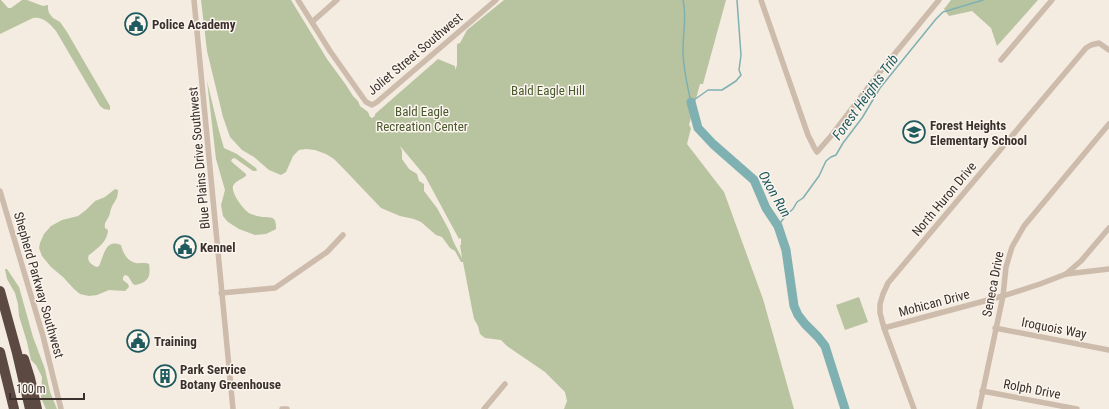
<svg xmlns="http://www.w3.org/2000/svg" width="1109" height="409" viewBox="0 0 1109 409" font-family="'Roboto Condensed',sans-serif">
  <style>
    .green { fill: #b8c4a0; fill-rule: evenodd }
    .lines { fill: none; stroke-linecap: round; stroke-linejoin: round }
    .stream { stroke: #7fb0b2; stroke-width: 1.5 }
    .river { stroke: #7fb0b2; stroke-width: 9 }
    .minor { stroke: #cdbbac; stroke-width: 5.5 }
    .motorway { stroke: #5c4a42; stroke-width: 10 }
    .labels { text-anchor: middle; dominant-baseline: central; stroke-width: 3; stroke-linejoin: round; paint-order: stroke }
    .poi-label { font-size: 13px; font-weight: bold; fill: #3b302b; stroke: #fbf5ee; text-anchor: start }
    .street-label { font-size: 13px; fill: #3b302b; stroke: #fbf5ee }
    .park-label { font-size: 13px; fill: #4a5a2e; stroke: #fbf5ee }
    .water-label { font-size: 14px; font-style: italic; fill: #1f5a5e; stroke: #fbf5ee }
  </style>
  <rect width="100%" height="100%" fill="#f4ebe1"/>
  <g class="green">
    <path d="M 0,0 L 1,0 L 8,8 L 11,8 L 22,0 L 27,0 L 43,6 L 48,5 L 48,9 L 49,13 L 53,18 L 60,22 L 67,32 L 110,106 L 110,110 L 104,109 L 100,106 L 56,31 C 50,24 43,16 33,18 L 0,34 Z"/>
    <path d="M 201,0 L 291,0 L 327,59 L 346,85 L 353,96 L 358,101 L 360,106 L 368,112 L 370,117 L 372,118 L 375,116 L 375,114 L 438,59 L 455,66 L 455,70 L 457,65 L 457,44 L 460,43 L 467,30 L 504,0 L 726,0 L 703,84 L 700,84 L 689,125 L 691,128 L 687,144 L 724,192 L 763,299 L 794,409 L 564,409 L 567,401 L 565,392 L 545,372 L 507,346 L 501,340 L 485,338 L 480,334 L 478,326 L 474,319 L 463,262 L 461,262 L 455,251 L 450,248 L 442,237 L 436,235 L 421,222 L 414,219 L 400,216 L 381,208 L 341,166 L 334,159 L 326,154 L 315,150 L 306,149 L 299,150 L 293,156 L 286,172 L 281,175 L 269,170 L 254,157 L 242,150 L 230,137 L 223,117 L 207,51 ZM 400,146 L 425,176 L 459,239 L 461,238 L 461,245 L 460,245 L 462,258 L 454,243 L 449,230 L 437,208 L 424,191 L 424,184 L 419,181 L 417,174 L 409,169 L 402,159 L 402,151 Z"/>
    <polygon points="951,0 1038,0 997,46 991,28 972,11 949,16 944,9"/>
    <path d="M 207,81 L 219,131 L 224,148 L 237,154 L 256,168 L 257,170 L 256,171 L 253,171 L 236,159 L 234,158 L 232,159 L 231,161 L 233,163 L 246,174 L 246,176 C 242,179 235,181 233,186 C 231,193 244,211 251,214 C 254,215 259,217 263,217 C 265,217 270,217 272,218 C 276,219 276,225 276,229 L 266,234 L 255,235 L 239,229 L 228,222 L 223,216 L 221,205 L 225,190 L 216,159 Z"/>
    <path d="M 115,189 L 118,190 C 118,200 114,201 111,209 C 110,211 110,214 109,216 C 107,221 104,222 105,228 L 108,230 C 108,241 97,249 89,255 C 86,261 92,265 97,267 L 99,266 C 104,256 105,238 121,245 C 123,253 127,261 136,263 C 140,264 145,262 149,264 C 151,277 148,282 135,285 L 133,284 L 128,276 L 125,275 L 123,277 L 123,280 L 128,284 L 129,287 L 125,291 L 109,290 L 97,295 L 89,296 L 80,294 L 74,289 L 63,277 L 51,267 L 42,256 L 39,248 L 40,243 L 44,234 L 51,226 L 62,220 L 78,216 L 86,210 L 95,201 L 105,197 Z"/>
    <polygon points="5,269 7,269 19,287 33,337 45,369 50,392 57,409 46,409 41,398 42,377 36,365 31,360 27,342 19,316 18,304 15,293 7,279"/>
    <polygon points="859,297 868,322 845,330 836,305"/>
  </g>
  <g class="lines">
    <g class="stream">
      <path d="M 683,0 C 687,16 683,33 683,50 C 683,67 687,85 691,102 L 701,95 L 708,90 L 722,90 L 736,81 L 741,75 L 739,70 L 741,55 L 737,0"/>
      <polyline points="778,226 786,215 793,209 797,202 803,198 819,176 826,161 831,157 836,155 843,143 862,118 880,88 936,19 943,12 983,0"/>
    </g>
    <polyline class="river" points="691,102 698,128 713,144 754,180 766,208 778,226 786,250 794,306 798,315 805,324 818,337 825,346 845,409"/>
    <g class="minor">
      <polyline points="194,0 233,409"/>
      <polyline points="298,0 330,51 366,102 372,105 377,102 496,0"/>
      <polyline points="761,0 808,135 815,149 817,152 831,136 883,68 939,0"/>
      <polyline points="312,22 337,0"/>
      <polyline points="1001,60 1052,0"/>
      <polyline points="0,191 43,336 61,409"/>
      <polyline points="1066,274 1109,269"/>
      <polyline points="221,293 275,288 327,252 343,235"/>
      <polyline points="884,328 1003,296 1040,284 1066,274 1081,261 1109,228"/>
      <polyline points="995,328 1109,350"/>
      <polyline points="982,391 1077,409"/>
      <polyline points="282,409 287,409"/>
      <polyline points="484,409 505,384"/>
      <polyline points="914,409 884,328 880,313 880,304 883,294 888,283 1086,48 1091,45 1099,43 1109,50"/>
      <polyline points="979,409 1003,296 1006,267 1012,247 1024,226 1109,124"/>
    </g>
    <g class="motorway">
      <polyline points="0,291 17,353 30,409"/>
      <polyline points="0,352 14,409"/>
      <polyline points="24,359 30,378 37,409"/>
    </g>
  </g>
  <defs>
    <g id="civic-ring" transform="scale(1.15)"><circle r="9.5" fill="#fbf5ee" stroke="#1f5a5e" stroke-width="1.5"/><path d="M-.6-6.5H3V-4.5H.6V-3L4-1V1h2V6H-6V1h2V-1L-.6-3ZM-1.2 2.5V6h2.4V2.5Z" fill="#1f5a5e"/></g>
    <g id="school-ring" transform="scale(1.15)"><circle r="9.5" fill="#fbf5ee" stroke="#1f5a5e" stroke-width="1.5"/><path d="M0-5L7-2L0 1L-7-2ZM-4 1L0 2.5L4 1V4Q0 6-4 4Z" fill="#1f5a5e"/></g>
    <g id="building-ring" transform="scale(1.15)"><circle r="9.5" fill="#fbf5ee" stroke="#1f5a5e" stroke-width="1.5"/><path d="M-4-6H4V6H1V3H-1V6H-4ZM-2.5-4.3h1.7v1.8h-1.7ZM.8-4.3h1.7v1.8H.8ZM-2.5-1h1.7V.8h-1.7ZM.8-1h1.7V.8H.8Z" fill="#1f5a5e"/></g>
  </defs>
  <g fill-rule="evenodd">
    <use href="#civic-ring" x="136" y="24"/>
    <use href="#school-ring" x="914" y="132"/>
    <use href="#civic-ring" x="185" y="247"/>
    <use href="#civic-ring" x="138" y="341"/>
    <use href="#building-ring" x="165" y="376"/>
  </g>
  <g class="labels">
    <g class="poi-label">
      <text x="152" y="24">Police Academy</text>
      <text x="930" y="125">Forest Heights<tspan x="930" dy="15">Elementary School</tspan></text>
      <text x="200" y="247">Kennel</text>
      <text x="154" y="341">Training</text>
      <text x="180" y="369">Park Service<tspan x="180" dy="15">Botany Greenhouse</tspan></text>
    </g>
    <g class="street-label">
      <text transform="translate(415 54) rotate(-40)">Joliet Street Southwest</text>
      <text transform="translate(199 158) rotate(-95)">Blue Plains Drive Southwest</text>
      <text transform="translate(944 199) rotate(-50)">North Huron Drive</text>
      <text transform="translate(993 284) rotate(-79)">Seneca Drive</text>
      <text transform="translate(39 285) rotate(74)">Shepherd Parkway Southwest</text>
      <text transform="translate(934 303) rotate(-15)">Mohican Drive</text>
      <text transform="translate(1054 328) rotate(11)">Iroquois Way</text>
      <text transform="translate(1032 389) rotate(11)">Rolph Drive</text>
    </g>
    <g class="park-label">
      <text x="548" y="90">Bald Eagle Hill</text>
      <text x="422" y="111">Bald Eagle<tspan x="422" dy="15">Recreation Center</tspan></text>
    </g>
    <g class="water-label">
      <text transform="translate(865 97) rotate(-54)">Forest Heights Trib</text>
      <text transform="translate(775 194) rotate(60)">Oxon Run</text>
    </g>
  </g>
  <path d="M10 393v6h74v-6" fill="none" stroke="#3b302b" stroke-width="2"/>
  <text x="16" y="393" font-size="12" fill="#3b302b" stroke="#fbf5ee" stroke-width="3" paint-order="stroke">100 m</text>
</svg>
